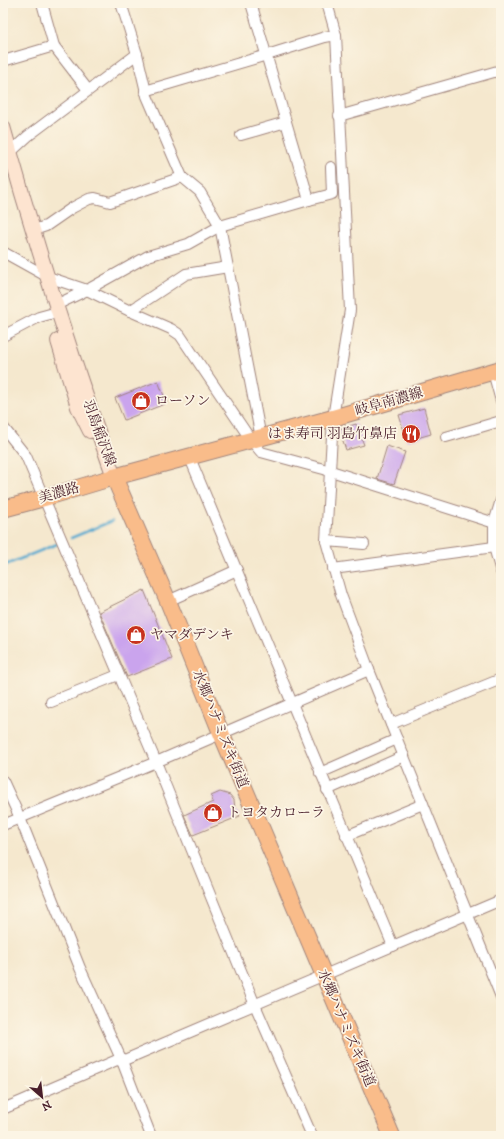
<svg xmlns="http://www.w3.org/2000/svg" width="504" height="1139" viewBox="0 0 504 1139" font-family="'IM FELL DW Pica','Noto Serif JP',serif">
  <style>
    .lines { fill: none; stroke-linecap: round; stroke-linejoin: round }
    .stream { stroke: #53aad0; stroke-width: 2.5 }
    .building { fill: #caa4ed }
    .street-casing { stroke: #a0847c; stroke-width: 12 }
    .secondary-casing { stroke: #a0847c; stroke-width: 16 }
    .primary-casing { stroke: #a0847c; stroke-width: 18 }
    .street { stroke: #fff; stroke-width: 10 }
    .secondary { stroke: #fde4d0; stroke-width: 14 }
    .primary { stroke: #f9bc8a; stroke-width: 16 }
    .labels { text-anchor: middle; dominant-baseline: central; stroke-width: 3.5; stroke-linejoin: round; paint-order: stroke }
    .poi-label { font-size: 14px; fill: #4a1f2b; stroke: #fcf5e5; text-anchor: start }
    .street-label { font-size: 14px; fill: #4a1f2b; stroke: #fcf5e5 }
  </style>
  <rect width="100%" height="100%" fill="#fcf5e5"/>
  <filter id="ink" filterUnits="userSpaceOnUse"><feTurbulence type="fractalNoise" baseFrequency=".025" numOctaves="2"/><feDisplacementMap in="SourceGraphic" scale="8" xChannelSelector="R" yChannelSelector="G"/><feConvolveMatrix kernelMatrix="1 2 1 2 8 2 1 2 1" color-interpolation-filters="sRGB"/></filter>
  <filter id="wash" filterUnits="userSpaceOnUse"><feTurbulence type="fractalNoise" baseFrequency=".012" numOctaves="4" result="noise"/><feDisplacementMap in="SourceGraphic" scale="16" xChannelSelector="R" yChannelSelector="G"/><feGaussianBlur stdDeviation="0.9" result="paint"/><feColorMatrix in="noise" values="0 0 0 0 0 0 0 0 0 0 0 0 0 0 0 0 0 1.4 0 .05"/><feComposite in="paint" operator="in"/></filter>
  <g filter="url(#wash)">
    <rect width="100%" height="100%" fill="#f5e8ce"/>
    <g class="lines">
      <g class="stream">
        <polyline points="71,538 112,521"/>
        <polyline points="3,566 57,544"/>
      </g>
    </g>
    <g id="blocks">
      <g class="building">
        <polygon points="158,381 167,403 124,420 115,398"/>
        <polygon points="424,408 431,434 407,441 399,415"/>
        <polygon points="356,424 364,445 346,450 339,429"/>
        <polygon points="387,446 405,452 394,484 377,479"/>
        <polygon points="144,590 172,659 127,677 99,612"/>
        <polygon points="220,792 230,795 234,800 235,810 240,816 193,835 184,815 213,802 211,796"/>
      </g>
    </g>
  </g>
  <g filter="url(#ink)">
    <use href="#blocks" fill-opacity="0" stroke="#a0847c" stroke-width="1"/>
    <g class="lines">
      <g class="street-casing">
        <g id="street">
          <polyline points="42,3 54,46"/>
          <polyline points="121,3 137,54 147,96 182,177 200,192 220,226 261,438"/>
          <polyline points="251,3 309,200"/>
          <polyline points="327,3 336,35 350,310 333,418 326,541 341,595 369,670 501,997"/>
          <polyline points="3,61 54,46 88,90"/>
          <polyline points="145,91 267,55 325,37 336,35"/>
          <polyline points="339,116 501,70"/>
          <polyline points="241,135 286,122"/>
          <polyline points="3,159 28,136 137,54"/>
          <polyline points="34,230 46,226 72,208 89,199 95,198 110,202 182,177"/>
          <polyline points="3,252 48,277 87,290 130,311 171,329 180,335 251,440 261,452 331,471 501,525"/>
          <polyline points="56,305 87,290 148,256 188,244 220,226 309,200 332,194 331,167"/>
          <polyline points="130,311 186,274 228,267"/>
          <polyline points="3,336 39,317 50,314"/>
          <polyline points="493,372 501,401"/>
          <polyline points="3,427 26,456 156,762 255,1005 312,1136"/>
          <polyline points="446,437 501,421"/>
          <polyline points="190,458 393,946"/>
          <polyline points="501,500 494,523 494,547 501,572"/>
          <polyline points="326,541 364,544"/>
          <polyline points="333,569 494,547"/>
          <polyline points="168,601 237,570"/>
          <polyline points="51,702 118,675"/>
          <polyline points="391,724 501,679"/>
          <polyline points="320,773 397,739"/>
          <polyline points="3,781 20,818 80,968 122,1061 151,1136"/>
          <polyline points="327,790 404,756"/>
          <polyline points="3,825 156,762 369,670"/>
          <polyline points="346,836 423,804"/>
          <polyline points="3,1109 117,1060 122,1061 501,900"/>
        </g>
      </g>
      <g class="secondary-casing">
        <g id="secondary">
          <path d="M 3,127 C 36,245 73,362 114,477"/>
          <polyline points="58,341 78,407 90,431"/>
        </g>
      </g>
      <g class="primary-casing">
        <g id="primary">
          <polyline points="114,477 168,601 221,733 392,1136"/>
          <polyline points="3,509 44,498 114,477 333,418 501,369"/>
        </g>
      </g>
      <use href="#street" class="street"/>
      <use href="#secondary" class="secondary"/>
      <use href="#primary" class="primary"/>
    </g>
  </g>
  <defs>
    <g id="shop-disc" transform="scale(1)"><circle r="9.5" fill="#c8321e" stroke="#fcf5e5"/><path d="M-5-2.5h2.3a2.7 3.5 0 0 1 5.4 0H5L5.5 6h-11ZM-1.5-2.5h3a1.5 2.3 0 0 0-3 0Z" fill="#fff"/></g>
    <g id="restaurant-disc" transform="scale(1)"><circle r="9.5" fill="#c8321e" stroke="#fcf5e5"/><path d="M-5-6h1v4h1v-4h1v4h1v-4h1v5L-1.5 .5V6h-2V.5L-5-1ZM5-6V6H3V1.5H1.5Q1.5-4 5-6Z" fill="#fff"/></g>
  </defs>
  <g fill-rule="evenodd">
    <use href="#shop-disc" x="141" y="401"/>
    <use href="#restaurant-disc" x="411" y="434"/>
    <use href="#shop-disc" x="136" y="635"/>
    <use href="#shop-disc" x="213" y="813"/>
  </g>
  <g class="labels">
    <g class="poi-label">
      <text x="155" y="401">ローソン</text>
      <text x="397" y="434" text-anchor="end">はま寿司 羽島竹鼻店</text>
      <text x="150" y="635">ヤマダデンキ</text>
      <text x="227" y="813">トヨタカローラ</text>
    </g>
    <g class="street-label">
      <text transform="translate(389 402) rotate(-16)">岐阜南濃線</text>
      <text transform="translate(99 433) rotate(70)">羽島稲沢線</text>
      <text transform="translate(59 493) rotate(-16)">美濃路</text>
      <text transform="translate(220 729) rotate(68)">水郷ハナミズキ街道</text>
      <text transform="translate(346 1028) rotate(67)">水郷ハナミズキ街道</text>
    </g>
  </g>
  <rect width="504" height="1139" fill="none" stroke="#fcf5e5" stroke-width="16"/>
  <g transform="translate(42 1097) rotate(152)" stroke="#fcf5e5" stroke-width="3" paint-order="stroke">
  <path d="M0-3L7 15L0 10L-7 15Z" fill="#4a1f2b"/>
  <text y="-6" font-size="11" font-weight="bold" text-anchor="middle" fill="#4a1f2b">N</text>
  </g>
</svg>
